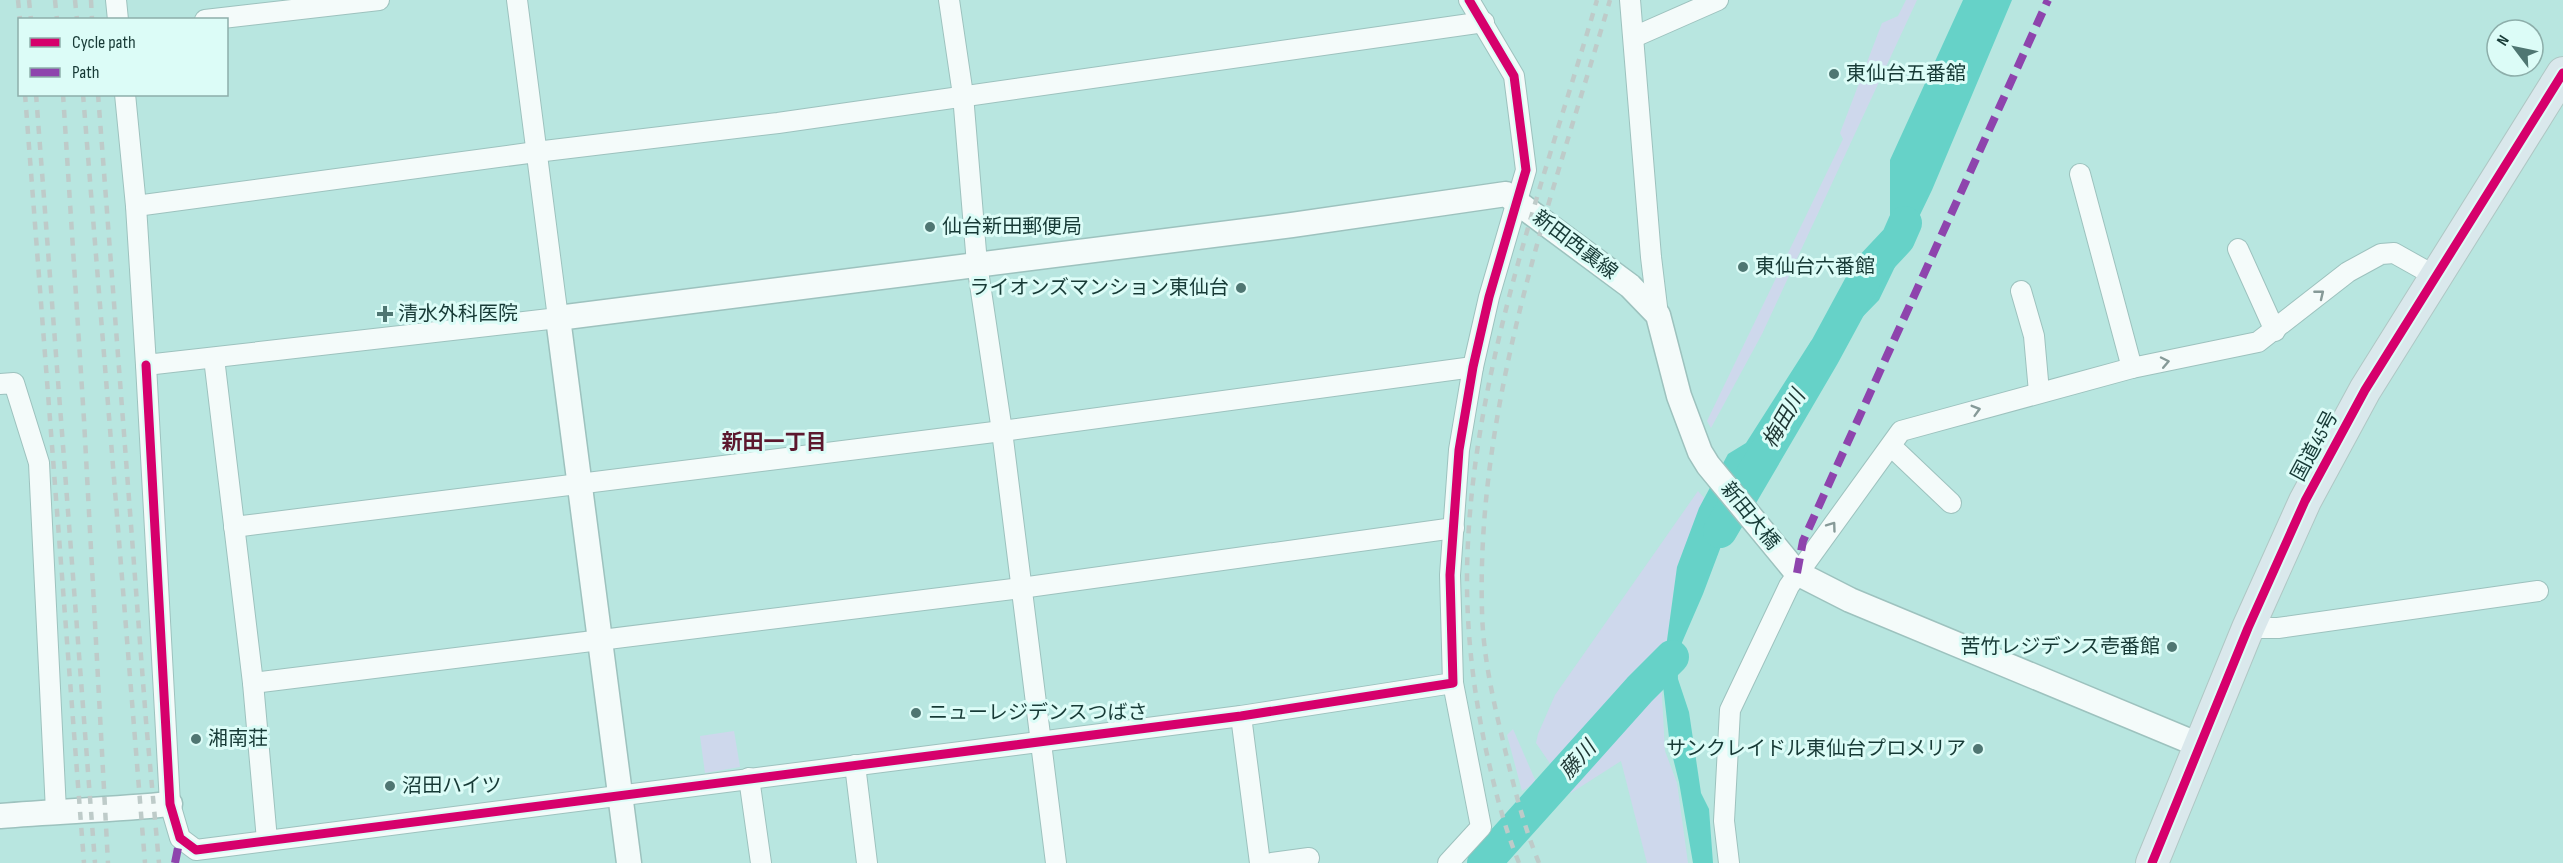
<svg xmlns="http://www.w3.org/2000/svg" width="2563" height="863" viewBox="0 0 2563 863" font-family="'Sofia Sans Condensed','Noto Sans JP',sans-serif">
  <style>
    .green { fill: #ced8ec }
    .water { fill: #66d2c8 }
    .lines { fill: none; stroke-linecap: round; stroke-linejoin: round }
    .river { stroke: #66d2c8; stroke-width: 34 }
    .minor-casing { stroke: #9dc2be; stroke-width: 22 }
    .tertiary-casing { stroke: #9dc2be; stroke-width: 27 }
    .trunk-casing { stroke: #afc7c4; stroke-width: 34 }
    .minor { stroke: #f4fbfa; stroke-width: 20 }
    .tertiary { stroke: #f4fbfa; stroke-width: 24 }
    .trunk { stroke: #dae8ec; stroke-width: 32 }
    .rail { stroke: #becbc9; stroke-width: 4.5; stroke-dasharray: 8 8; stroke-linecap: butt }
    .quiet { stroke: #8e44ad; stroke-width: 8; stroke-dasharray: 15 8; stroke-linecap: butt }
    .cycleway-casing { stroke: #dcfcf7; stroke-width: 13 }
    .cycleway { stroke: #d6006c; stroke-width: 9 }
    .oneway { stroke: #869a98 }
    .poi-dot { fill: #4f7672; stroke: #dcfcf7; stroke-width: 2 }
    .labels { text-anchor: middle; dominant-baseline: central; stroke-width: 6; stroke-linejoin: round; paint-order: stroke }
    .poi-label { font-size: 20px; fill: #173a36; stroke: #dcfcf7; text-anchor: start }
    .street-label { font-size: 20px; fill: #173a36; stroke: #dcfcf7 }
    .water-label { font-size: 21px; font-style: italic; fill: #1d3431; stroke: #dcfcf7 }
    .neighbourhood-label { font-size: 21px; font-weight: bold; fill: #5c182e; stroke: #dcfcf7 }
  </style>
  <rect width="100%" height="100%" fill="#b8e6e0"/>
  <g class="green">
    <polygon points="1906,0 1917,0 1762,334 1711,428 1707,421 1843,139 1840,133 1882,23 1898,16"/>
    <polygon points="1698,491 1704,498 1677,567 1665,654 1553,768 1536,743 1538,734 1555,695"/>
    <polygon points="1661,678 1665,751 1677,783 1688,863 1647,863 1621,761 1571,793 1563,781 1641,692"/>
    <polygon points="1513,729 1536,782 1522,791 1507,735"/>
    <polygon points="734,731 740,767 705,773 700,736"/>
  </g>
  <polygon class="water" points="1963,0 2012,0 1932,190 1879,300 1840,340 1801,400 1757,451 1703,594 1677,654 1678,679 1689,712 1701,793 1709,809 1713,863 1693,863 1679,782 1670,746 1662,677 1677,567 1699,508 1728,454 1746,443 1811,341 1868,292 1890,226 1890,160"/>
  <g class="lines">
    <g class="river">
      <polyline points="1720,531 1823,355 1869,270 1898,239 1905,223"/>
      <polyline points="1484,863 1640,689 1672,657"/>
    </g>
    <g class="minor-casing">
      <g id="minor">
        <polyline points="116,0 118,20"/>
        <polyline points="949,0 963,95 977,264 1002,431 1056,863"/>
        <polyline points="1630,0 1651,257 1658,315"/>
        <polyline points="205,20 379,0"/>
        <polyline points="1634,37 1718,0"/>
        <polyline points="125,94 136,206 146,365 558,318 517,0"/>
        <polyline points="2080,174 2132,368"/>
        <polyline points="136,206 536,152 778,123 1484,22"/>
        <polyline points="2238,249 2275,331"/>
        <polyline points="2021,291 2034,336 2039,392"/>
        <polyline points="214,358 253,683 267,840"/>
        <polyline points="146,365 170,804 180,838 196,850 1241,716 1453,683 1450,575 1459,450 1473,367 1489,297 1526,170 1514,76 1469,0"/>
        <polyline points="0,384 14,383 39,463 56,811"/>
        <polyline points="1891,446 1951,503"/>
        <polyline points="234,527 1002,431 1473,367"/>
        <polyline points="2248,628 2278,628 2538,591"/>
        <polyline points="253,683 1021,588 1454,528"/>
        <polyline points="1241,716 1260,863"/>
        <polyline points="855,765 867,863"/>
        <polyline points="749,778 761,863"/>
        <polyline points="1272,863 1309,858"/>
        <polyline points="1448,863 1481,827 1453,683"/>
        <polyline points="1729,863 1724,821 1730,710 1789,586 1901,431 2132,368 2258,342 2348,272 2381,254 2394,253 2435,276"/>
      </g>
    </g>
    <g class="tertiary-casing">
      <g id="tertiary">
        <path d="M 0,816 C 57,811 113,810 170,804"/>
        <polyline points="629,863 558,318 1292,225 1506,194 1630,286 1658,315 1679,396 1700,452 1708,465 1797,573 1850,600 2199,745"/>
      </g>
    </g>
    <g class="trunk-casing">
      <polyline id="trunk" points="2152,863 2248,628 2305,501 2365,390 2563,73"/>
    </g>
    <use href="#minor" class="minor"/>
    <use href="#tertiary" class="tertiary"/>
    <use href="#trunk" class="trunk"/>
    <g class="rail">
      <polyline points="18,0 20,20"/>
      <polyline points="29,0 31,20"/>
      <polyline points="55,0 57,20"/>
      <polyline points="75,0 77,20"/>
      <polyline points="91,0 92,20"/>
      <polyline points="25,94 84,863"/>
      <polyline points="36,94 95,863"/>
      <polyline points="63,94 84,420 108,863"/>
      <polyline points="83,94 145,863"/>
      <polyline points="98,94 146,721 159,863"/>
      <path d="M 1519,863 C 1505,829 1496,794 1488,759 C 1472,688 1464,615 1468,542 C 1477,360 1546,174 1597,0"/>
      <path d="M 1539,863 C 1522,822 1512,779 1502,737 C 1492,695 1483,654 1482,611 C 1476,402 1552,198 1610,0"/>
    </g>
    <g class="quiet">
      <polyline points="1797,573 1803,541 2048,0"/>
      <polyline points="175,863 180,838"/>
    </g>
    <g class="cycleway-casing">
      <g id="cycleway">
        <polyline points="146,365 170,804 180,838 196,850 1241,716 1453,683 1450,575 1459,450 1473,367 1489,297 1526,170 1514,76 1469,0"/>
        <polyline points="2152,863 2248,628 2305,501 2365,390 2563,73"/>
      </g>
    </g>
    <use href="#cycleway" class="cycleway"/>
  </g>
  <defs><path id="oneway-chevron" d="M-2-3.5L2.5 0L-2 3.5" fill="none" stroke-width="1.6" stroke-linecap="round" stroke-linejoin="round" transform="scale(1.5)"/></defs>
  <g class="oneway">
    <use href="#oneway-chevron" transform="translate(2320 294) rotate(-39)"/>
    <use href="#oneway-chevron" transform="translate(2165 362) rotate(-12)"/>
    <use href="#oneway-chevron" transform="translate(1976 410) rotate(-16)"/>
    <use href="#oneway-chevron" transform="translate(1832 526) rotate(-54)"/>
  </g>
  <g class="poi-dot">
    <circle cx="1834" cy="74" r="6"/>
    <circle cx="930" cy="227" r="6"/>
    <circle cx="1743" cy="267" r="6"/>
    <circle cx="1241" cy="288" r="6"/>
    <path d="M382 305h6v6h6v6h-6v6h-6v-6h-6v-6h6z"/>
    <circle cx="2172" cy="647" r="6"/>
    <circle cx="916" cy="713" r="6"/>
    <circle cx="196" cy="739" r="6"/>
    <circle cx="1978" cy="749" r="6"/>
    <circle cx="390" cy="786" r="6"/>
  </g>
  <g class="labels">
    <g class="poi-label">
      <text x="1846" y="74">東仙台五番舘</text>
      <text x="942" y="227">仙台新田郵便局</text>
      <text x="1755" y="267">東仙台六番館</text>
      <text x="1229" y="288" text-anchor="end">ライオンズマンション東仙台</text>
      <text x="398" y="314">清水外科医院</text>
      <text x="2160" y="647" text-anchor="end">苦竹レジデンス壱番館</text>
      <text x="928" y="713">ニューレジデンスつばさ</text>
      <text x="208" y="739">湘南荘</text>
      <text x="1966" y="749" text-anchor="end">サンクレイドル東仙台プロメリア</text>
      <text x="402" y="786">沼田ハイツ</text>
    </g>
    <g class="street-label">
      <text transform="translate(1575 245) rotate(37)">新田西裏線</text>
      <text transform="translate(2315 446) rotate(-62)">国道45号</text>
      <text transform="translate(1750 516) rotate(51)">新田大橋</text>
    </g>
    <g class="water-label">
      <text transform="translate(1784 419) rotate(-60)">梅田川</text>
      <text transform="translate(1578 760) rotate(-48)">藤川</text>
    </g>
    <g class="neighbourhood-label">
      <text x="774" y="442">新田一丁目</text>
    </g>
  </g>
  <rect x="18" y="18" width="210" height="78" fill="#dcfcf7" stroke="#8daeaa" stroke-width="1.5"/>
  <rect x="30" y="38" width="30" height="9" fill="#d6006c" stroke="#8daeaa" stroke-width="1.5"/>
  <text x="72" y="48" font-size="18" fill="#173a36">Cycle path</text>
  <rect x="30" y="68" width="30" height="9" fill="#8e44ad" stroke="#8daeaa" stroke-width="1.5"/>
  <text x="72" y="78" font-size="18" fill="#173a36">Path</text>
  <g transform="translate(2515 48) rotate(302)"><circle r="28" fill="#dcfcf7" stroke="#8daeaa" stroke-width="1.5"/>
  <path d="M0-4.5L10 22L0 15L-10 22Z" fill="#4f7672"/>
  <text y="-9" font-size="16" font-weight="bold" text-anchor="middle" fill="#173a36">N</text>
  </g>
</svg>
